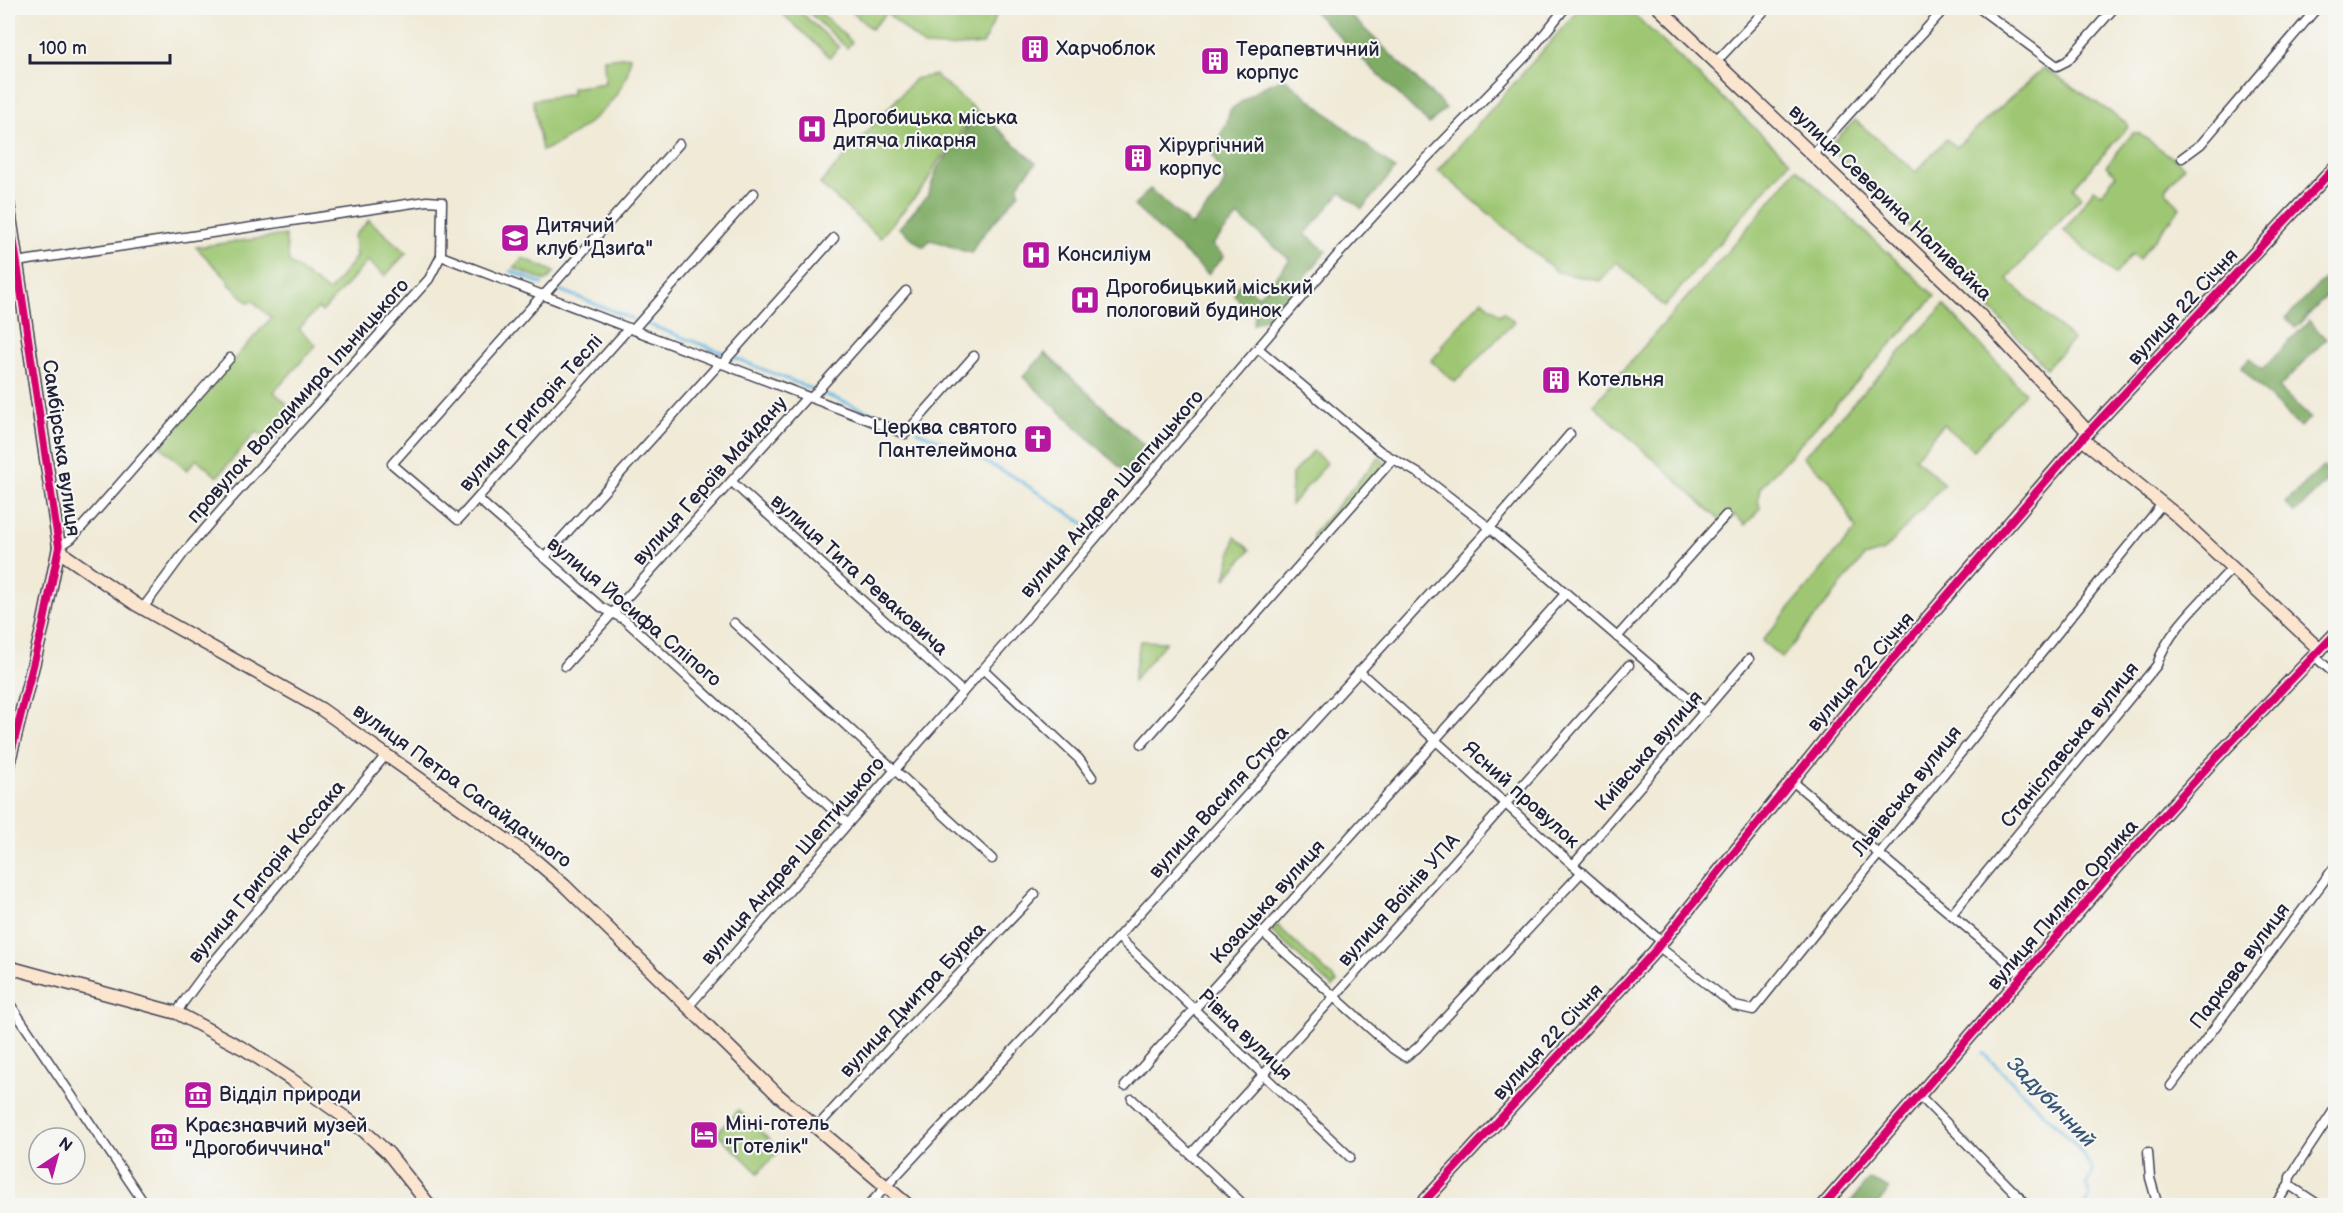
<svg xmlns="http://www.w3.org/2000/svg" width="2343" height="1213" viewBox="0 0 2343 1213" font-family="'Balsamiq Sans',sans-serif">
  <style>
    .green { fill: #9fc773; stroke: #607457; stroke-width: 1.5 }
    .forest { fill: #7fac65; stroke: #506750; stroke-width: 1.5 }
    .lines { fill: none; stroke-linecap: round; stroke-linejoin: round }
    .stream { stroke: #69b9e4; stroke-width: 3 }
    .street-casing { stroke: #414052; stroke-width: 11 }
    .secondary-casing { stroke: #414052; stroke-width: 15 }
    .street { stroke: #fff; stroke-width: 8 }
    .secondary { stroke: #fce5cf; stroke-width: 12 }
    .cycleway-casing { stroke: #f6f6f2; stroke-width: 11 }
    .cycleway { stroke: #d6006c; stroke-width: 8 }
    .labels { text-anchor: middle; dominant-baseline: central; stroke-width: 4.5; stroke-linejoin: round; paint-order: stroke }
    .poi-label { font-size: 20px; fill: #22223b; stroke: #f6f6f2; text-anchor: start }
    .street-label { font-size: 20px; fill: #22223b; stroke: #f6f6f2 }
    .water-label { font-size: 21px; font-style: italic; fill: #3b5776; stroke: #f6f6f2 }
  </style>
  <rect width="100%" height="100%" fill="#f6f6f2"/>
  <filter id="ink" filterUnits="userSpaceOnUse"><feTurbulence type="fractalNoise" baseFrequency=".0167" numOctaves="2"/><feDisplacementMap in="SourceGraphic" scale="12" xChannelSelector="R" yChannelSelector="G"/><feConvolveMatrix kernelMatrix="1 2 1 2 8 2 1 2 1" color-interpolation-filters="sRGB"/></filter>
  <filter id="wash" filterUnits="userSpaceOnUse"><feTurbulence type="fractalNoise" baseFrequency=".008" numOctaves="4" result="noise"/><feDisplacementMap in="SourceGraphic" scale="24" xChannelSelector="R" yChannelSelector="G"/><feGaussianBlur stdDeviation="1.35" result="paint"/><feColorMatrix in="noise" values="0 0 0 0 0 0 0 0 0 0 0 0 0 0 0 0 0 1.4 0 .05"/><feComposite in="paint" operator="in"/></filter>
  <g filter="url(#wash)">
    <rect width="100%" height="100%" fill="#f0ead7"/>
    <g class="green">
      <polygon points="776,8 796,8 839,47 830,57"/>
      <polygon points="804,8 815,8 852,42 847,48"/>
      <polygon points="848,8 1000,8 983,44 947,47 924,46 887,13 871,29"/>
      <polygon points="1580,8 1627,8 1790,161 1664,307 1617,262 1600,281 1557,272 1438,170"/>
      <path d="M 630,56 C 630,99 577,136 542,151 L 533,100 L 572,94 L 572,88 L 605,83 L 604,59 Z"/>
      <polygon points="2044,68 2127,123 2128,127 2073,188 2082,196 2007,279 2073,340 2046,368 1976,293 1829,147 1855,120 1916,172 1946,139 1956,147"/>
      <polygon points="935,75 977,111 935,166 926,184 880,238 820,184 915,79"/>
      <polygon points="2133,133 2138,133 2184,166 2165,190 2180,208 2139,259 2132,254 2115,275 2064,231 2094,189 2101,194 2116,175 2106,166"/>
      <path d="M 1796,168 L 1935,296 L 1760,488 L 1758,499 L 1760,509 L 1745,525 L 1735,515 L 1725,525 L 1594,405 C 1660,324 1733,251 1796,168 Z"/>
      <polygon points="369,220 406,253 385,276 368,261 322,312 318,308 299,329 316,345 274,392 298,414 271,444 257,431 217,477 197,459 187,470 158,444 271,318 252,300 249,303 228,283 229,281 196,247 285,235 289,262 329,292 356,257 354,236"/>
      <polygon points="523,258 555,272 546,281 514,268"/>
      <polygon points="1482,300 1500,315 1503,312 1514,322 1455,382 1431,361 1443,348 1441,346"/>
      <polygon points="1944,305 2025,393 1974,450 1943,424 1915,458 1944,484 1884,551 1864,557 1782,658 1762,641 1856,529 1831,482 1803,457"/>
      <polygon points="1313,451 1327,463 1291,505 1292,474"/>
      <polygon points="1379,457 1385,463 1314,544 1313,534"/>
      <polygon points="1235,537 1250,550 1225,579"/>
      <polygon points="1140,641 1166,642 1133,681"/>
      <polygon points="1277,925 1337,982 1332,987 1271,931"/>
      <polygon points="738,1110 780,1150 758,1173 717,1133"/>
    </g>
    <g class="forest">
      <polygon points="1310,8 1343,8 1446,108 1429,124"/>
      <polygon points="1284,78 1395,169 1362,209 1341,192 1305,234 1326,251 1275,315 1253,324 1255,313 1234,296 1236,288 1241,283 1259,296 1290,260 1238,216 1212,245 1224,256 1208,274 1134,206 1150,189 1191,226 1219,194 1225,181 1211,151 1226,125 1230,110 1261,88"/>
      <path d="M 979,112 L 1036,163 L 1018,184 L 1019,193 L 977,242 L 972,253 C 957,250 945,243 930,240 L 923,247 L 899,228 L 928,195 L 937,168 Z"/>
      <polygon points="2335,268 2335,287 2296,328 2286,318"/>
      <polygon points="2309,321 2326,339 2279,388 2310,418 2300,427 2241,368 2250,358 2262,370"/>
      <polygon points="1045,353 1149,450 1127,474 1023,377"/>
      <polygon points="2323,466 2333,475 2295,513 2285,503"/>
      <polygon points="1869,1179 1889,1189 1877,1205 1848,1205"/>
    </g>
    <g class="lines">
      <g class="stream">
        <polyline points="511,271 542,284"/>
        <polyline points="557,289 633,319"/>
        <polyline points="647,324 724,353"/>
        <polyline points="735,358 812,389"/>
        <polyline points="826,395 903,425"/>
        <polyline points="917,431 962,450 1016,478 1086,525"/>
        <polyline points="1983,1053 2077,1146 2093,1170 2092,1176 2086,1184 2090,1196 2084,1206"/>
      </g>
    </g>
  </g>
  <g filter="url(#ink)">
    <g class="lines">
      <g class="street-casing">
        <g id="street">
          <polyline points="1979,8 2057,66 2067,61 2114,8"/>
          <polyline points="1715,63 1767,8"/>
          <polyline points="1812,155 1945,8"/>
          <polyline points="2182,158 2201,144 2317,8"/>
          <polyline points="441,256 905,434 974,356"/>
          <polyline points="16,262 427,201 442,202 441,256 429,279 223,508 183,554 143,608"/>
          <polyline points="543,294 392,464 458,520 629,328"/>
          <polyline points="544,295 679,144"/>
          <polyline points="633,330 754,193"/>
          <polyline points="1259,349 1380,451 1421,475 1490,528 1705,712"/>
          <polyline points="722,364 834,238"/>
          <polyline points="811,398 906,291"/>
          <polyline points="732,482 963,692"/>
          <polyline points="478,499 601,607 625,620 848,824"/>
          <polyline points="59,547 71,539 97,510 230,358"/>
          <polyline points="544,558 720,363"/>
          <polyline points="734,623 992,859"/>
          <polyline points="1617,637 1726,515"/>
          <polyline points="2314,656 2336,675"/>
          <polyline points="565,666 807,397"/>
          <polyline points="983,669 1079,759 1092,777"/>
          <polyline points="1359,671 1573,865 1662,942"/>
          <polyline points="1435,740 1566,593"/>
          <polyline points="1142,744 1393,459"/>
          <polyline points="1791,780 2023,975"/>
          <polyline points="1573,865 1749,659"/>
          <path d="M 1952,914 L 2157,665 C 2167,630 2208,595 2232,568"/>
          <polyline points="1262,932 1393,1049 1405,1057 1417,1048 1582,872"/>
          <polyline points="1118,937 1350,1157"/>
          <polyline points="1658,946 1735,1006 1753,1010 2162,504"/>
          <polyline points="8,1001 146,1206"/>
          <polyline points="688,1007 1011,637 1335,258 1419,166 1529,53 1565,8"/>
          <polyline points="177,1013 182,1004 211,965 386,755"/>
          <polyline points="1125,1086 1436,741"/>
          <polyline points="2171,1086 2336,865"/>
          <polyline points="1919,1095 2028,1206"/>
          <polyline points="1132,1099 1245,1206"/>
          <polyline points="815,1129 907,1029 1035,894"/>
          <polyline points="2148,1152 2150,1178 2158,1206"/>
          <polyline points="1191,1154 1334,997 1629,665"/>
          <polyline points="2289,1185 2321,1206"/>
          <polyline points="868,1206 1118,937 1490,528 1570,434"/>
          <polyline points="2274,1206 2289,1185 2290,1177 2336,1107"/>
        </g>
      </g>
      <g class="secondary-casing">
        <g id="secondary">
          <polyline points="1659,8 1979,314 2088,432"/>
          <polyline points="8,203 59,547 43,626 8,765"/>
          <polyline points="2082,439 2175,514 2320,650"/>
          <polyline points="59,547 66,556 137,605 321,709 536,861 565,886 778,1095 909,1206"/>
          <polyline points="8,967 177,1013 246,1050 292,1080 364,1131 388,1153 430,1206"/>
          <polyline points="1420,1206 1654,952 1862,694 2082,439 2336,166"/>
          <polyline points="1823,1206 2116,868 2210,764 2336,633"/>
        </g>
      </g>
      <use href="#street" class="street"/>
      <use href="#secondary" class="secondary"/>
      <g class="cycleway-casing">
        <g id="cycleway">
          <polyline points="8,203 59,547 43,626 8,765"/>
          <polyline points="1420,1206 1654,952 1862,694 2082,439 2336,166"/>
          <polyline points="1823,1206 2116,868 2210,764 2336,633"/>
        </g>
      </g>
      <use href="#cycleway" class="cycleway"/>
    </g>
  </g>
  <defs>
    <g id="building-square" transform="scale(1.5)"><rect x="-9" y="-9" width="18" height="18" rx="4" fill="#b5179e" stroke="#f6f6f2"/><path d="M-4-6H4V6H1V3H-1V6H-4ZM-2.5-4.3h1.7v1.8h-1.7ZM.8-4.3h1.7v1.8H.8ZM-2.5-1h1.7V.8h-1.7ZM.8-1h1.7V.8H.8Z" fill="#fff"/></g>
    <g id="hospital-square" transform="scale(1.5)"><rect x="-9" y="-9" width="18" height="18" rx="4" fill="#b5179e" stroke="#f6f6f2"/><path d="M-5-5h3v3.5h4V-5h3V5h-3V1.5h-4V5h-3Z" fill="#fff"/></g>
    <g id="school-square" transform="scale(1.5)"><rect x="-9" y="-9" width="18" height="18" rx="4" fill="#b5179e" stroke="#f6f6f2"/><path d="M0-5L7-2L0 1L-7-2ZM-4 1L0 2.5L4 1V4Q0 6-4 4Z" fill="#fff"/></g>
    <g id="church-square" transform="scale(1.5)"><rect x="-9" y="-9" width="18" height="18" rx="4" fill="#b5179e" stroke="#f6f6f2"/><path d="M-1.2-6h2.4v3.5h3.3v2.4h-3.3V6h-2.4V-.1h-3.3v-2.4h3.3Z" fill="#fff"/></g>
    <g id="museum-square" transform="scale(1.5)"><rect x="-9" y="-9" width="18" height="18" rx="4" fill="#b5179e" stroke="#f6f6f2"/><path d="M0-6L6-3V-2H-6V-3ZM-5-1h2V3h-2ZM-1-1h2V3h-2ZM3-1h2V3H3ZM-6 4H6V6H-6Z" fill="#fff"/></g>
    <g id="hotel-square" transform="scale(1.5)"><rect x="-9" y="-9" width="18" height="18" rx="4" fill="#b5179e" stroke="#f6f6f2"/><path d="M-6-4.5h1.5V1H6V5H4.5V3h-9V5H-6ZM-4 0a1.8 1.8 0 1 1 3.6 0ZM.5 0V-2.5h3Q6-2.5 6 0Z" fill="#fff"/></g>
  </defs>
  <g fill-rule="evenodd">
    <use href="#building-square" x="1035" y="49"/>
    <use href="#building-square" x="1215" y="61"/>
    <use href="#hospital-square" x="812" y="129"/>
    <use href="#building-square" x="1138" y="158"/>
    <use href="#school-square" x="515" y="238"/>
    <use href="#hospital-square" x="1036" y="255"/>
    <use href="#hospital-square" x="1085" y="300"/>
    <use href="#building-square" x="1556" y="380"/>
    <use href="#church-square" x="1038" y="439"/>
    <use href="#museum-square" x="198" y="1095"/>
    <use href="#hotel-square" x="704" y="1135"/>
    <use href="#museum-square" x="164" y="1137"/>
  </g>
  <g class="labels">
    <g class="poi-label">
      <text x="1056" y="49">Харчоблок</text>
      <text x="1236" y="50">Терапевтичний<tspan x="1236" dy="23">корпус</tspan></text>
      <text x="833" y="118">Дрогобицька міська<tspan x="833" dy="23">дитяча лікарня</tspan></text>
      <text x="1159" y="146">Хірургічний<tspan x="1159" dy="23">корпус</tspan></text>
      <text x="536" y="226">Дитячий<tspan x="536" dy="23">клуб "Дзиґа"</tspan></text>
      <text x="1057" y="255">Консиліум</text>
      <text x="1106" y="288">Дрогобицький міський<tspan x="1106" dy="23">пологовий будинок</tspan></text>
      <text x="1577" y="380">Котельня</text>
      <text x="1017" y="428" text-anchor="end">Церква святого<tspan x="1017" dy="23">Пантелеймона</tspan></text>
      <text x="219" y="1095">Відділ природи</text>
      <text x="725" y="1124">Міні-готель<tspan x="725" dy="23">"Готелік"</tspan></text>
      <text x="185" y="1126">Краєзнавчий музей<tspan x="185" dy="23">"Дрогобиччина"</tspan></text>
    </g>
    <g class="street-label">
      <text transform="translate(1890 203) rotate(44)">вулиця Северина Наливайка</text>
      <text transform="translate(2183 307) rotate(-47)">вулиця 22 Січня</text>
      <text transform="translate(298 401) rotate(-48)">провулок Володимира Ільницького</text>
      <text transform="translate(531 413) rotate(-48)">вулиця Григорія Теслі</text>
      <text transform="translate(61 448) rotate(82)">Самбірська вулиця</text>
      <text transform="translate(710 481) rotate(-48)">вулиця Героїв Майдану</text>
      <text transform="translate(1112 494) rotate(-49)">вулиця Андрея Шептицького</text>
      <text transform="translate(859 575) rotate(42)">вулиця Тита Реваковича</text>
      <text transform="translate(634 612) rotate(40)">вулиця Йосифа Сліпого</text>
      <text transform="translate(1861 672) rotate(-49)">вулиця 22 Січня</text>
      <text transform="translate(2070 745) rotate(-51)">Станіславська вулиця</text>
      <text transform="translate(1649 751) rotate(-49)">Київська вулиця</text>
      <text transform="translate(462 786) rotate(36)">вулиця Петра Сагайдачного</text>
      <text transform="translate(1907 791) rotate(-51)">Львівська вулиця</text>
      <text transform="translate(1521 795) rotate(42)">Ясний провулок</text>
      <text transform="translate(1219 802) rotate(-48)">вулиця Василя Стуса</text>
      <text transform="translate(793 861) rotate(-49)">вулиця Андрея Шептицького</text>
      <text transform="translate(267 872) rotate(-50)">вулиця Григорія Коссака</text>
      <text transform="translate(1399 900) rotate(-48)">вулиця Воїнів УПА</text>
      <text transform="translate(1268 902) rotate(-48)">Козацька вулиця</text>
      <text transform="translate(2063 905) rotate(-49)">вулиця Пилипа Орлика</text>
      <text transform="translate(2240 966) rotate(-53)">Паркова вулиця</text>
      <text transform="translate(913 1000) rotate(-47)">вулиця Дмитра Бурка</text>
      <text transform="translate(1245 1035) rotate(44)">Рівна вулиця</text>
      <text transform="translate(1548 1042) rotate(-47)">вулиця 22 Січня</text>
    </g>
    <g class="water-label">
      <text transform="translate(2051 1102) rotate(46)">Задубичний</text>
    </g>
  </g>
  <rect width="2343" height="1213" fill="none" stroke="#f6f6f2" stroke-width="30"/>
  <g transform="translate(57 1156) rotate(36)"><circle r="28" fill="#f6f6f2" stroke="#a1a1a9" stroke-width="1.5"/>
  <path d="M0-4.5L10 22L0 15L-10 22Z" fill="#b5179e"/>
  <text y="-9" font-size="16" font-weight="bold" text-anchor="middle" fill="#22223b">N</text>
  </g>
  <path d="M30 54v9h140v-9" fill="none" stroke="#22223b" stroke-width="3"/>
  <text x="39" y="54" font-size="18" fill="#22223b" stroke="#f6f6f2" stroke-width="4.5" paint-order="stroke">100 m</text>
</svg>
